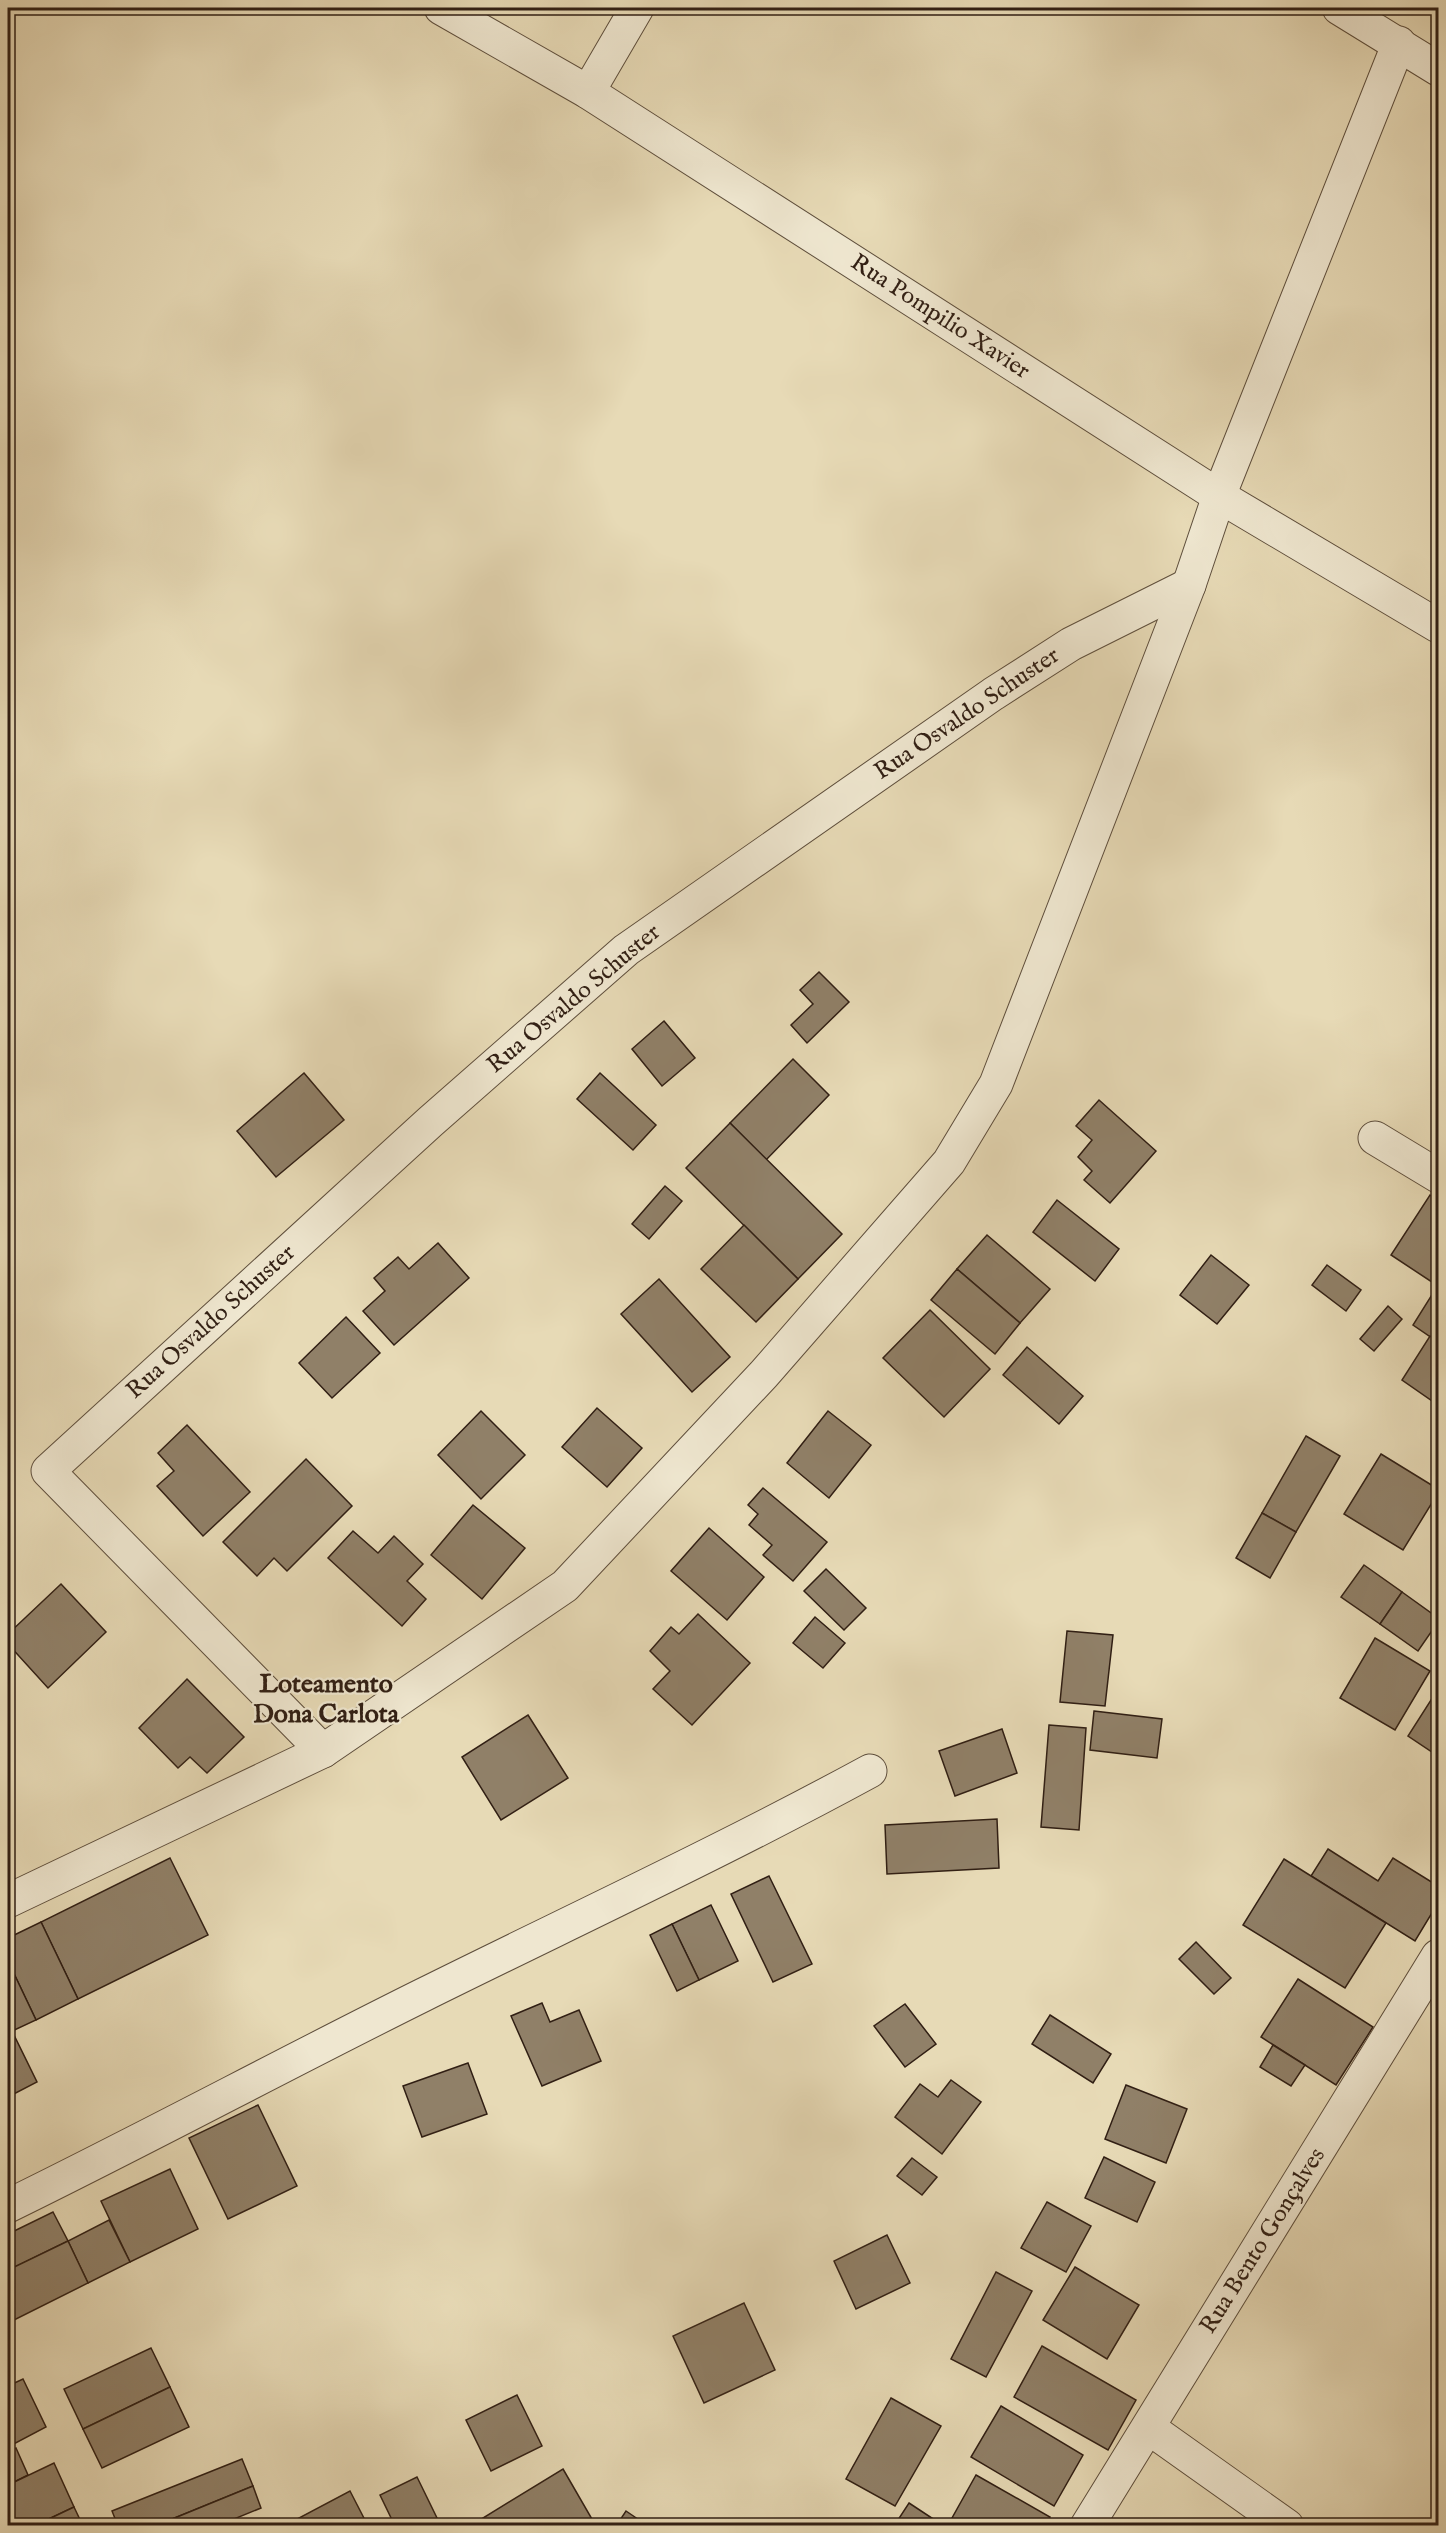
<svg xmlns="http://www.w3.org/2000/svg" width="1446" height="2533" viewBox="0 0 1446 2533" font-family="'IM FELL English',serif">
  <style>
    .building { fill: #908068; stroke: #311f14; stroke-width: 1.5 }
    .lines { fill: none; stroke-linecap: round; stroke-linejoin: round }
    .minor-casing { stroke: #5e4e3c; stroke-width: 35 }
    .minor { stroke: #efe7d0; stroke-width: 33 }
    .labels { text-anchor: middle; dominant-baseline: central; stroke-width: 4.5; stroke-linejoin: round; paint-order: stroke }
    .street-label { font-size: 24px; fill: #311f14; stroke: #efe7d0 }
    .neighbourhood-label { font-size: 26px; font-weight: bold; fill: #311f14; stroke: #efe7d0 }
  </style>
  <rect width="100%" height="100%" fill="#e7dab6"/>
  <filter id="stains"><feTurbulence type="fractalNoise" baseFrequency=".00333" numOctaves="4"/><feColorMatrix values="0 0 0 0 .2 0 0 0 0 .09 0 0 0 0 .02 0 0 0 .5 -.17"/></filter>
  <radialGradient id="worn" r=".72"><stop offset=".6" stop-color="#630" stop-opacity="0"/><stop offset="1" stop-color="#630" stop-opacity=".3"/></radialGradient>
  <g class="building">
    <polygon points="819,972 849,1002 807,1043 791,1025 813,1004 800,990"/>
    <polygon points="664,1021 695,1058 662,1086 632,1049"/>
    <polygon points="793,1059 829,1095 766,1160 730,1123"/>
    <polygon points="304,1073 344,1120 276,1177 237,1131"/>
    <polygon points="600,1073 656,1125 633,1150 577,1099"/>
    <polygon points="1099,1100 1156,1151 1110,1203 1084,1180 1092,1171 1078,1157 1092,1140 1076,1126"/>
    <polygon points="730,1123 842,1234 798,1279 686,1168"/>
    <polygon points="665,1186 682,1201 649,1239 632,1224"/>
    <polygon points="1430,1195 1438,1201 1438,1286 1391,1255"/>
    <polygon points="1057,1200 1119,1249 1095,1281 1033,1232"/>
    <polygon points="744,1225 798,1279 756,1322 701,1269"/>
    <polygon points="987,1235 1050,1289 1020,1323 957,1269"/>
    <polygon points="438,1243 469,1278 394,1345 363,1311 385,1291 374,1278 398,1257 409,1269"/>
    <polygon points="1211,1255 1249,1285 1217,1324 1180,1295"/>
    <polygon points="1327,1265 1361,1290 1346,1311 1312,1285"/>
    <polygon points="957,1269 1020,1323 995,1354 931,1300"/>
    <polygon points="659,1279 730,1357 692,1392 621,1314"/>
    <polygon points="1438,1285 1438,1342 1413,1325"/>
    <polygon points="1388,1306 1402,1319 1374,1351 1360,1339"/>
    <polygon points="930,1310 990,1369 944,1417 883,1358"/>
    <polygon points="346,1317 380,1353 332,1398 299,1363"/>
    <polygon points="1430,1336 1438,1342 1438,1405 1402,1380"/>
    <polygon points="1027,1347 1083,1396 1059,1424 1003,1375"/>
    <polygon points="597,1408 642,1448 607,1487 562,1447"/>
    <polygon points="481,1411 525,1455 481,1499 438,1455"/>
    <polygon points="828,1411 871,1445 829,1498 787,1463"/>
    <polygon points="187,1425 250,1492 203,1536 157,1486 174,1471 158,1453"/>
    <polygon points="1306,1436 1340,1456 1296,1532 1262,1513"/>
    <polygon points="1381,1454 1438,1489 1438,1493 1403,1550 1344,1514"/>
    <polygon points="306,1459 352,1506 287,1571 274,1558 257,1576 223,1542"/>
    <polygon points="763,1488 827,1542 793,1581 763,1555 772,1545 749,1525 758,1514 748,1505"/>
    <polygon points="473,1505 525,1548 482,1599 431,1555"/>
    <polygon points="1262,1513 1296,1532 1270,1578 1236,1558"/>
    <polygon points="709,1528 764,1577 727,1620 671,1571"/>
    <polygon points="353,1531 378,1553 394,1536 423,1564 407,1581 426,1599 402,1626 328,1558"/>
    <polygon points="1364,1565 1402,1592 1380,1624 1341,1597"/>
    <polygon points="826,1569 866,1608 844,1630 804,1591"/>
    <polygon points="61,1584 106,1632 48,1688 8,1644 8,1634"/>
    <polygon points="1402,1592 1438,1618 1438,1622 1418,1651 1380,1624"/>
    <polygon points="698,1614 750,1663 692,1725 653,1689 670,1671 650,1651 671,1627 679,1634"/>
    <polygon points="815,1617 845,1643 823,1668 793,1643"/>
    <polygon points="1067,1631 1113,1635 1105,1706 1060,1702"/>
    <polygon points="1375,1638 1430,1671 1395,1730 1340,1698"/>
    <polygon points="187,1679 244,1737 207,1773 190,1757 178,1768 139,1728"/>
    <polygon points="1438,1689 1438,1756 1408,1736"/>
    <polygon points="1094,1711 1162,1719 1157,1758 1090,1750"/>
    <polygon points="528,1715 568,1778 501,1820 462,1757"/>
    <polygon points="1049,1725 1086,1728 1079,1830 1041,1827"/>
    <polygon points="1002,1729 1017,1773 955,1796 939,1751"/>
    <polygon points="997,1819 999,1868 887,1874 885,1825"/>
    <polygon points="1328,1849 1378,1881 1393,1858 1438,1886 1438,1903 1415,1941 1311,1876"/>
    <polygon points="170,1858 208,1935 78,1999 41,1922"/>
    <polygon points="1284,1859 1386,1923 1345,1988 1243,1925"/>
    <polygon points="769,1876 812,1964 773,1982 731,1894"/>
    <polygon points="711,1905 738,1961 699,1980 672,1924"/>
    <polygon points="41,1922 78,1999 36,2020 8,1961 8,1938"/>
    <polygon points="672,1924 699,1980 677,1991 650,1935"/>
    <polygon points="1196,1942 1231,1978 1214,1994 1179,1959"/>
    <polygon points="8,1961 36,2020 8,2033"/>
    <polygon points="1298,1979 1373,2027 1336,2085 1261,2037"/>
    <polygon points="542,2003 550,2022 579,2010 601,2061 542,2086 511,2016"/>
    <polygon points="905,2004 936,2044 905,2067 874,2026"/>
    <polygon points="1050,2015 1111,2054 1093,2083 1032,2044"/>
    <polygon points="12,2031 37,2082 8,2097 8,2033"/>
    <polygon points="1273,2045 1305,2065 1291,2086 1260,2067"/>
    <polygon points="468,2063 487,2114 422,2137 403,2086"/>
    <polygon points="951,2080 981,2102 942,2154 895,2117 920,2084 938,2097"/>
    <polygon points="1126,2085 1187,2109 1166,2163 1105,2139"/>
    <polygon points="258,2105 297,2186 228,2219 189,2138"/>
    <polygon points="1104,2157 1155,2182 1137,2222 1085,2198"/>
    <polygon points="912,2158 937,2177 922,2195 897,2176"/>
    <polygon points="170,2169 198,2229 130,2262 101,2201"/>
    <polygon points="1047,2202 1091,2226 1066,2272 1021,2248"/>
    <polygon points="53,2212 68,2241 9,2270 8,2234"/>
    <polygon points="109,2220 130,2262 88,2283 68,2241"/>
    <polygon points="887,2235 910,2283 856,2309 834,2261"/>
    <polygon points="68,2241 88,2283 8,2323 8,2270"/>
    <polygon points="1075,2267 1139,2305 1107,2359 1043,2320"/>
    <polygon points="996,2272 1032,2291 986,2377 951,2359"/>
    <polygon points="744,2303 775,2370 704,2403 673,2336"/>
    <polygon points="1042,2346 1136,2400 1108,2450 1014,2397"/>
    <polygon points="151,2348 170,2387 83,2429 64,2389"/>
    <polygon points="23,2379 46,2427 8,2447 8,2386"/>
    <polygon points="170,2387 189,2427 102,2468 83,2429"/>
    <polygon points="517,2395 542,2446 491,2471 466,2420"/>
    <polygon points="891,2398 941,2426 895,2506 846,2479"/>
    <polygon points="1001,2406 1083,2455 1054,2506 971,2457"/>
    <polygon points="16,2448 28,2475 8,2485 8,2452"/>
    <polygon points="242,2459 253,2486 155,2526 118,2526 112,2511"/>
    <polygon points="54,2463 74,2507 34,2526 8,2526 8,2485"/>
    <polygon points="563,2469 596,2526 470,2526"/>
    <polygon points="976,2475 1050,2517 1045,2526 965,2526 952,2518"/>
    <polygon points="417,2477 437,2518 421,2526 395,2526 380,2495"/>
    <polygon points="253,2486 261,2508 217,2526 155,2526"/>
    <polygon points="350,2491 368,2526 300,2526 297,2519"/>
    <polygon points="909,2503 944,2526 894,2526"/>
    <polygon points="74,2507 83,2526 34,2526"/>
    <polygon points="626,2511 648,2526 616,2526"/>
  </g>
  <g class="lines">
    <g class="minor-casing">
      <g id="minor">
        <polyline points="441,8 588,92 1219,496 1438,626"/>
        <polyline points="1339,8 1438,69"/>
        <polyline points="588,92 637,8"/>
        <polyline points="1375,1138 1438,1176"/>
        <polyline points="323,1751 48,1471 430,1122 626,950 993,694 1071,644 1189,585"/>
        <polyline points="8,1901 323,1751 565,1586 764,1374 949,1162 996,1084 1189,585 1219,496 1399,43"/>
        <path d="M 8,2206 C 147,2138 284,2064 423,1995 C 572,1921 723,1851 870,1771"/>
        <polyline points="1149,2428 1287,2526"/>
        <polyline points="1087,2526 1438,1956"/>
      </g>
    </g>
    <use href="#minor" class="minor"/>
  </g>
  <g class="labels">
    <g class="street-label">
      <text transform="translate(940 317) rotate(33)">Rua Pompilio Xavier</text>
      <text transform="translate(967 714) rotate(-34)">Rua Osvaldo Schuster</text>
      <text transform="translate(574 999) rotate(-40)">Rua Osvaldo Schuster</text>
      <text transform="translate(211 1322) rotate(-42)">Rua Osvaldo Schuster</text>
      <text transform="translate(1263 2241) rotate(-58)">Rua Bento Gonçalves</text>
    </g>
    <g class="neighbourhood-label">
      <text x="326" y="1684">Loteamento<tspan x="326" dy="30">Dona Carlota</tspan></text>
    </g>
  </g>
  <rect width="1446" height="2533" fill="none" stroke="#e7dab6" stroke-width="30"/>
  <rect x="9" y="9" width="1428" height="2515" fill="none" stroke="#311f14" stroke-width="3"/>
  <rect x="15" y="15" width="1416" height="2503" fill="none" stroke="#311f14" stroke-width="1.5"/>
  <rect width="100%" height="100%" filter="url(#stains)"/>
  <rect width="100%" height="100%" fill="url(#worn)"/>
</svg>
